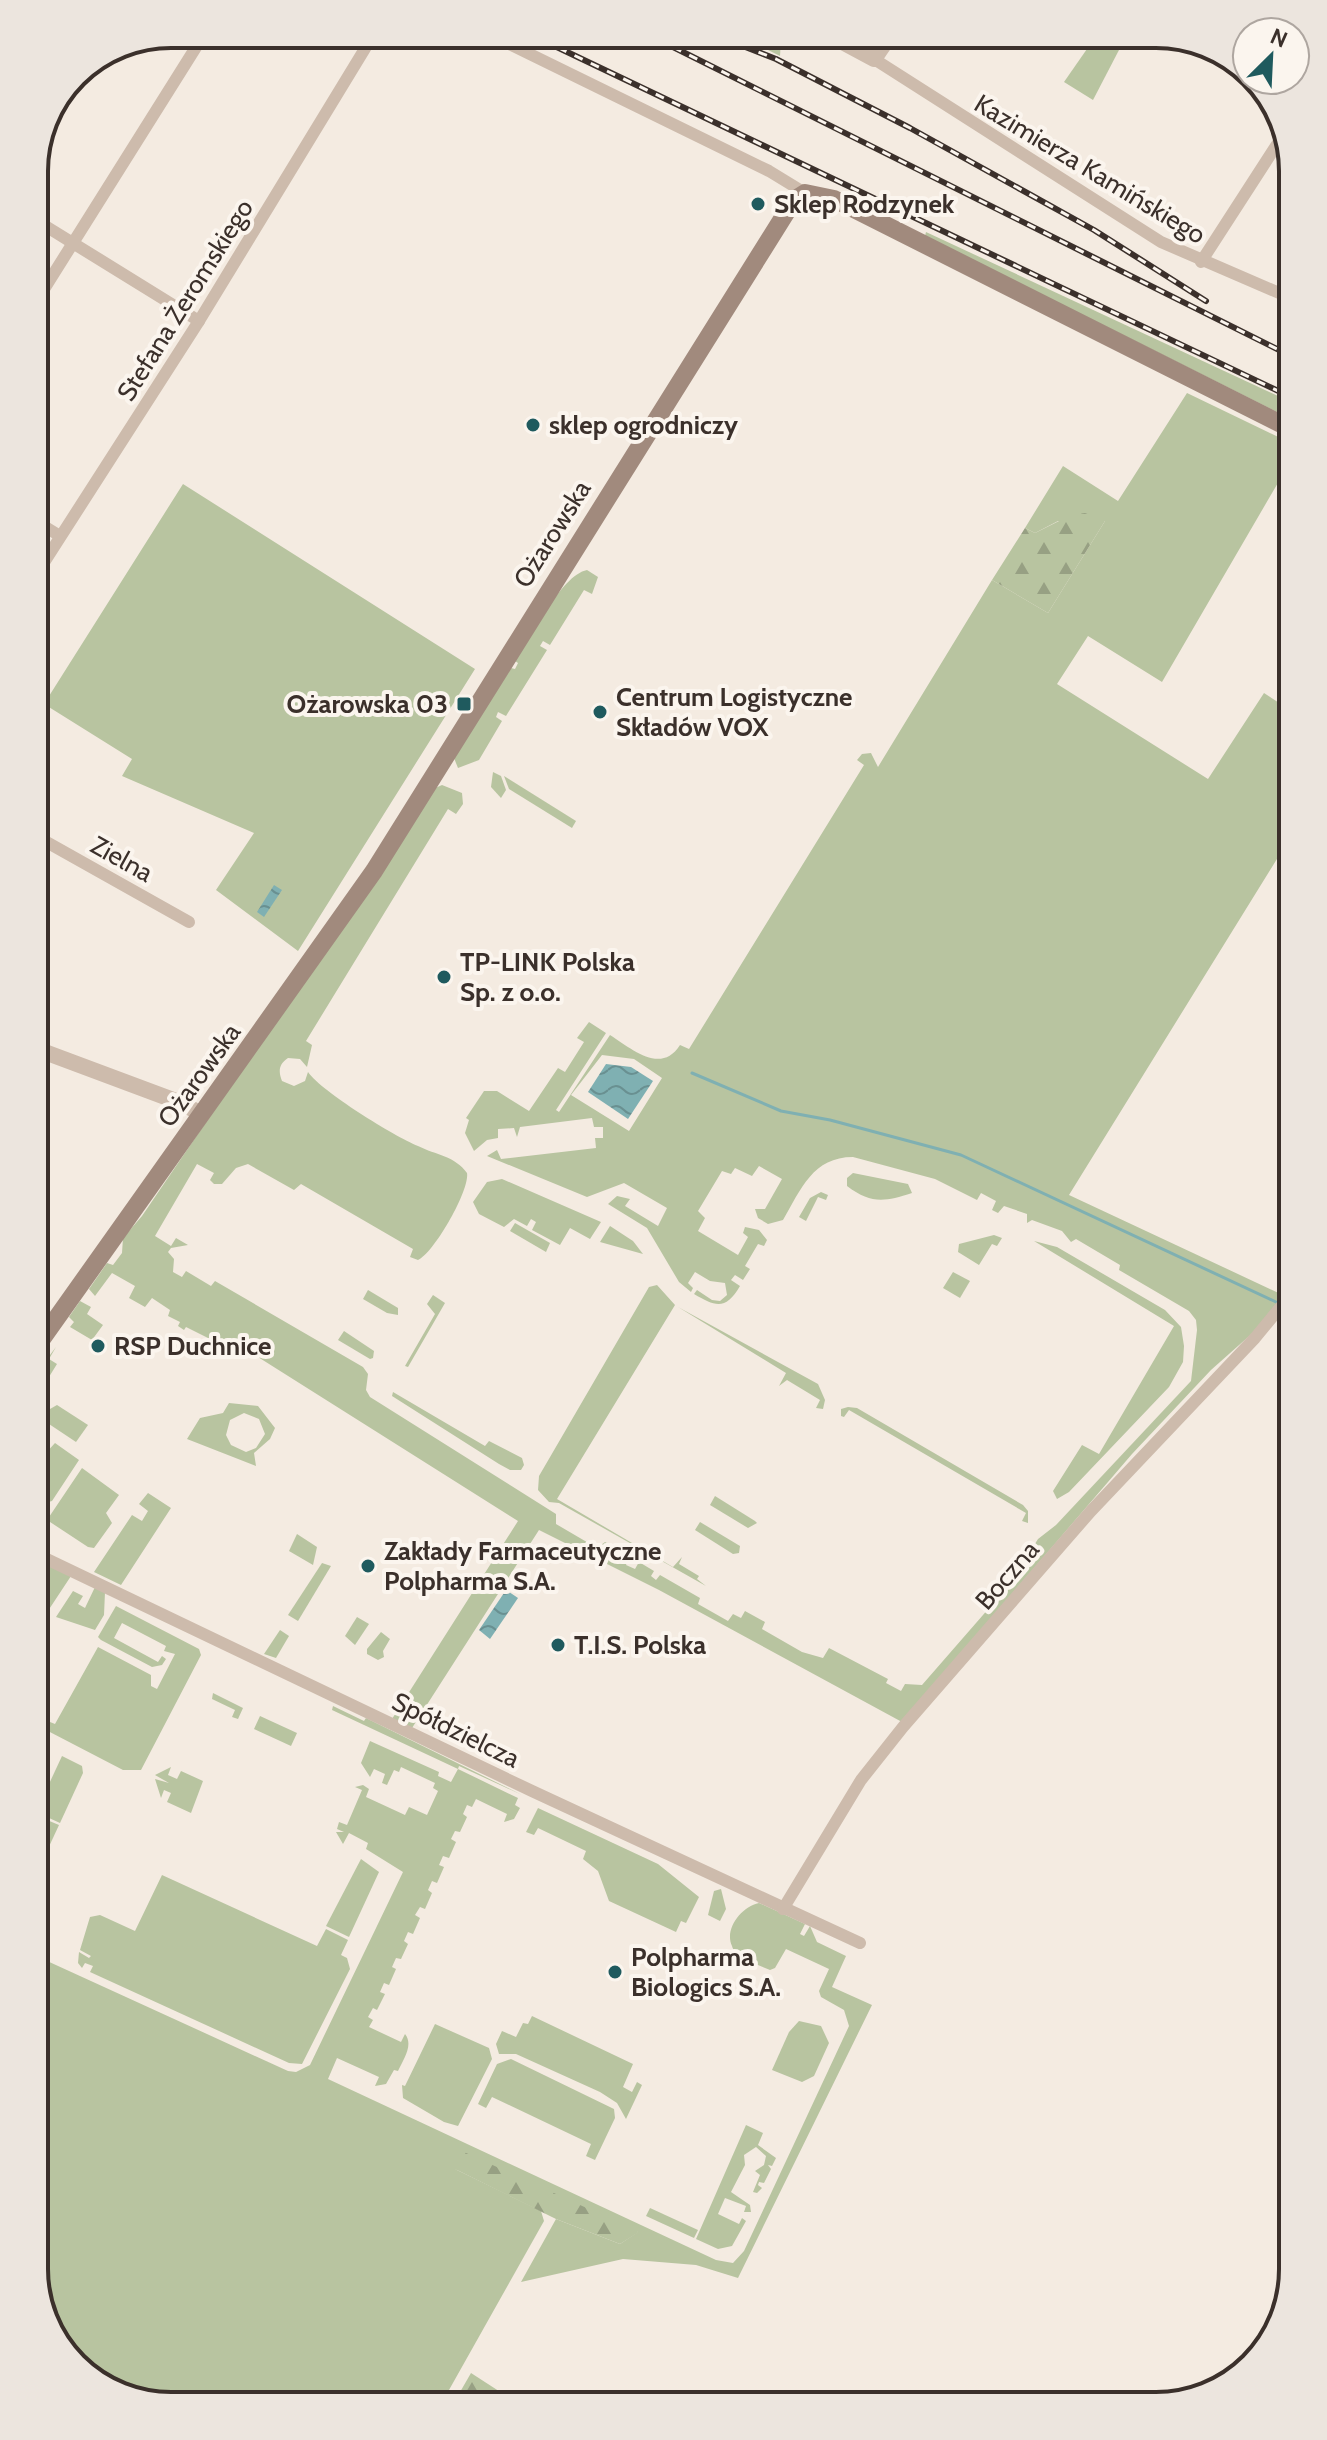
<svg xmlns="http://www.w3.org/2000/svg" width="1327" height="2440" viewBox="0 0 1327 2440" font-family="Cabin,sans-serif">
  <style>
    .green { fill: #b8c4a0; fill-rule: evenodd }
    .forest { fill: url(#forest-firs) }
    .water { fill: url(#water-waves) }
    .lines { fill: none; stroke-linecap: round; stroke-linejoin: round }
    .stream { stroke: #7fb0b2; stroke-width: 3 }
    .minor { stroke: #cdbbac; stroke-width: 12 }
    .tertiary { stroke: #cdbbac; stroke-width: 16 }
    .secondary { stroke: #a18a7d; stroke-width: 18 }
    .rail-casing { stroke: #3b302b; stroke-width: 6 }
    .rail { stroke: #fbf5ee; stroke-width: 3; stroke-dasharray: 9; stroke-linecap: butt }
    .poi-dot { fill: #1f5a5e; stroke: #fbf5ee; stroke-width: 3 }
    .labels { text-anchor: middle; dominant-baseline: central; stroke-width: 8; stroke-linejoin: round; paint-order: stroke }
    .street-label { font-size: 26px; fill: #3b302b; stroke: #fbf5ee }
    .poi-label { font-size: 26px; font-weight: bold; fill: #3b302b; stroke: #fbf5ee; text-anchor: start }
    .rim { fill: none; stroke: #3b302b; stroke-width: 4 }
  </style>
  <defs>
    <pattern id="forest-firs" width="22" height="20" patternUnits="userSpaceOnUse" patternTransform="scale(2)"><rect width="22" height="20" fill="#b8c4a0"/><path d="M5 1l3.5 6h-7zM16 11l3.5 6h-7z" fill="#97a083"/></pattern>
    <pattern id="water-waves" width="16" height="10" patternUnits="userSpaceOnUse" patternTransform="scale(2)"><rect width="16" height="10" fill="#7fb0b2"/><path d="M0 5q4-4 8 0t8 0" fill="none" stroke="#699091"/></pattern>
  </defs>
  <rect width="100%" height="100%" fill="#f4ebe1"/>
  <g class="green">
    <polygon points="1096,36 1119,50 1093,100 1064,82"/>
    <polygon points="744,38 781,38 780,56"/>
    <polygon points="926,232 1293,403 1293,420 925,236"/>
    <path d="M 1187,393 L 1293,444 L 1293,457 L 1162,682 L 1088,636 L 1057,684 L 1208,779 L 1264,693 L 1293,712 L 1293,833 L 1069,1195 L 1285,1296 L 1265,1322 L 1211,1370 L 1132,1454 L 902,1722 L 659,1590 L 539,1530 L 412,1728 L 392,1719 L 518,1521 L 228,1338 L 225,1354 L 215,1348 L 218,1343 L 186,1327 L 184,1330 L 178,1326 L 180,1322 L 168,1316 L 170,1310 L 152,1298 L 145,1307 L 129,1298 L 135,1286 L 112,1273 L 95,1296 L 89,1289 L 107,1263 L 113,1265 L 122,1253 L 123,1238 L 142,1216 L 433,789 L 442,785 L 462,793 L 463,804 L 456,814 L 448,809 L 306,1041 L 312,1045 L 307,1067 L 300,1059 L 288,1058 C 279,1064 278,1071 282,1081 L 294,1086 L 305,1081 L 308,1072 C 322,1092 394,1136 418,1146 C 436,1155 455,1156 467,1173 C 470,1190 434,1253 418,1260 L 410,1257 L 413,1249 L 301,1184 L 294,1190 L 248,1164 L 236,1168 L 222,1184 L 214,1184 L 210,1180 L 214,1173 L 197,1164 L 155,1236 L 171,1246 L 176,1238 L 188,1245 L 171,1248 L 168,1252 L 174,1259 L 173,1272 L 182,1277 L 186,1271 L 211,1286 L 215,1281 L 363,1367 L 368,1374 L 366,1390 L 370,1397 L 556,1514 L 556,1524 L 597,1548 L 605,1542 L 635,1559 L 628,1560 L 626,1565 L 635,1569 L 639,1562 L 654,1571 L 651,1576 L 656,1580 L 660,1575 L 700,1598 L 698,1604 L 728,1621 L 733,1614 L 741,1618 L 745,1611 L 765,1622 L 762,1629 L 802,1652 L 823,1658 L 829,1648 L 888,1679 L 886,1683 L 901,1691 L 905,1684 L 922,1685 L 1010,1584 L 1038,1539 L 1056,1525 L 1191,1381 L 1197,1330 L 1196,1320 L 1189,1311 L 1119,1270 L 1120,1265 L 1076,1239 L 1071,1242 L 1062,1231 L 1032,1220 L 1027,1223 L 1027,1214 L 1004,1206 L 998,1213 L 992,1210 L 996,1201 L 981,1193 L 977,1200 L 935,1179 L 853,1157 C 813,1157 801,1189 783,1220 L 768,1224 L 758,1218 L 755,1209 L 765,1209 L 782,1179 L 759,1166 L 752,1176 L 735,1168 L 731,1174 L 722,1171 L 698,1211 L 705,1218 L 698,1231 L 738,1255 L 748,1237 L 743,1233 L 745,1227 L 759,1230 L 767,1240 L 764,1246 L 758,1244 L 745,1266 L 750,1269 L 743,1280 L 735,1275 L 731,1280 L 740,1286 C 726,1310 716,1307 694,1294 L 697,1290 L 712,1300 L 720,1301 L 727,1295 L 725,1283 L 710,1281 L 695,1272 L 688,1283 L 693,1288 L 691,1292 L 679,1282 L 647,1228 L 608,1204 L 617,1196 L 630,1199 L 625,1206 L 658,1226 L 667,1208 L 624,1183 L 587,1197 L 487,1156 L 497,1150 L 501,1159 L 596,1148 L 595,1138 L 603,1138 L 603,1127 L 594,1127 L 592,1118 L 520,1127 L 517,1137 L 514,1128 L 498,1129 L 498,1138 L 487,1140 L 474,1151 L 465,1133 L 469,1120 L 466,1118 L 484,1091 L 497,1091 L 529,1111 L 558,1068 L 565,1072 L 584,1042 L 577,1038 L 589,1022 L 606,1033 L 556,1110 L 559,1112 L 610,1035 C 632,1049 661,1075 680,1045 L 689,1049 L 864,765 L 857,760 L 862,754 L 871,753 L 878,767 L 992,580 L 1048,613 L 1105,521 L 1058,521 L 1035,533 L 1025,528 L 1063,466 L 1118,501 ZM 602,1055 L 634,1059 L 662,1078 L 629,1131 L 571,1095 Z"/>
    <polygon points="183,484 475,669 298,951 216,890 254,833 122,776 132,759 44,704"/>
    <path d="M 587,570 L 598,577 L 592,594 L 584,590 L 550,645 L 543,641 L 540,646 L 547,650 L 506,716 L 498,712 L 496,717 L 502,721 L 479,760 L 458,768 L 454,758 L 511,668 L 515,669 L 518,663 L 515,661 C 530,639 561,575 587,570 Z"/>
    <polygon points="493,772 501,776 506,790 501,798 491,787"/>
    <polygon points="504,776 576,821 572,828 509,789"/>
    <path d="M 853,1173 L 908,1184 L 912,1193 C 884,1202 871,1204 847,1186 L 847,1178 Z"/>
    <polygon points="502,1179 601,1222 590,1239 570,1228 560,1245 532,1230 536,1222 531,1219 527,1226 514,1219 504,1227 479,1214 473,1202 487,1182"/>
    <polygon points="821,1192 828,1195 826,1200 818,1197 806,1221 799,1217 810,1198"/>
    <polygon points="515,1223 550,1243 546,1252 510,1231"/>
    <polygon points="610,1226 633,1241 643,1254 600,1242"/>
    <polygon points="994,1235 1002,1238 997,1246 992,1244 979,1265 958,1252 959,1244"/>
    <polygon points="1034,1241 1057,1247 1165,1310 1181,1327 1184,1346 1183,1362 1169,1387 1069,1492 1057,1499 1053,1491 1082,1445 1099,1454 1174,1326"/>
    <polygon points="953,1272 970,1281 960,1298 943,1288"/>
    <polygon points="657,1285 675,1305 557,1499 673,1567 682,1557 679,1564 699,1576 697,1579 706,1586 559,1503 549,1502 538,1490 539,1476 649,1287"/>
    <polygon points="368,1290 398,1308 398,1315 387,1313 363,1299"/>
    <polygon points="433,1295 445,1303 408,1367 405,1366 435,1314 427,1304"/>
    <polygon points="80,1301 91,1307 87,1314 103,1325 92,1340 70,1327 74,1322 69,1317"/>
    <polygon points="678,1307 818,1384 825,1400 823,1409 816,1408 820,1400 787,1380 779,1386 786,1373"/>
    <polygon points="344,1331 374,1351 373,1358 370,1359 338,1340"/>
    <polygon points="56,1347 49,1359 57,1364 44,1385 34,1376"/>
    <polygon points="393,1392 485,1446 489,1441 522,1458 524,1465 521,1470 510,1470 499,1464 392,1396"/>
    <path d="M 229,1403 L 258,1406 L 275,1428 L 270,1439 L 254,1453 L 256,1466 L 187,1439 L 200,1418 L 223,1413 ZM 244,1413 L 259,1419 L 265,1434 L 256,1448 L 246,1452 L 231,1445 L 226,1435 L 230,1420 Z"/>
    <polygon points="57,1405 88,1425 76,1442 43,1420 50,1409"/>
    <polygon points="848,1407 857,1408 1023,1505 1028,1511 1028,1523 1022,1521 1026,1513 849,1410 844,1417 841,1416 841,1409"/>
    <polygon points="55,1443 79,1460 52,1501 45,1503 40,1493 34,1501 34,1466"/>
    <polygon points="82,1468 119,1495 106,1513 112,1523 94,1548 88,1547 47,1520"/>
    <polygon points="148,1493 171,1508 121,1585 94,1572 132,1515 142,1521 148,1511 139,1504"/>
    <polygon points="715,1496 755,1521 757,1523 748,1528 710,1505"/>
    <polygon points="700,1522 740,1546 739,1553 733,1554 695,1530"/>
    <polygon points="297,1534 317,1547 313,1565 289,1551"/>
    <polygon points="34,1559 71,1576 40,1623 40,1616 34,1611"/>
    <polygon points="322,1563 331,1566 298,1621 288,1615"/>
    <polygon points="95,1587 105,1592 104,1615 95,1630 56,1617 73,1591 83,1596 78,1604 85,1608"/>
    <polygon points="116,1606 199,1649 201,1655 141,1770 123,1770 46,1730 50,1722 55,1724 98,1647 151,1675 151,1686 157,1689 175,1654 164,1651 166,1646 122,1623 114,1638 158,1662 162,1656 166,1659 162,1665 152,1667 101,1640 98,1637"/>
    <polygon points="357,1617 369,1624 355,1645 345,1636"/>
    <polygon points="280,1630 289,1636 276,1658 264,1654"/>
    <polygon points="381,1632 390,1639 383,1651 384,1657 378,1660 367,1654 367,1649"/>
    <polygon points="213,1693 243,1708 238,1719 232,1717 235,1710 212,1699"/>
    <path d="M 333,1706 L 364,1721 L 366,1718 L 522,1795 L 459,1766 L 458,1769 L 518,1798 L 515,1805 L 520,1808 L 514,1819 L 504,1822 L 507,1814 L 476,1799 L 472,1807 L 467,1805 L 463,1814 L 467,1817 L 460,1832 L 455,1831 L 451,1839 L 456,1842 L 449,1858 L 443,1856 L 439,1865 L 444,1867 L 437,1883 L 432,1881 L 428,1890 L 432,1893 L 425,1909 L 420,1907 L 415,1915 L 420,1918 L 413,1934 L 408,1932 L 404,1941 L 408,1944 L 401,1959 L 396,1958 L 392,1967 L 396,1969 L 389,1985 L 384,1983 L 380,1992 L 385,1994 L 377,2010 L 373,2008 L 368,2017 L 373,2020 L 369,2027 L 401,2042 L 405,2034 C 414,2045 403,2060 398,2071 L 394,2070 L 386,2084 L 375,2086 L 379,2077 L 337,2058 L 328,2079 L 716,2260 L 733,2263 L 744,2251 L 849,2026 L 844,2010 L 821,1997 L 819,1991 L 829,1969 L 786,1949 L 775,1968 L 770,1970 L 736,1956 C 736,1952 733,1950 732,1946 C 724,1929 741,1907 759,1903 L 805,1924 L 800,1934 L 804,1936 L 810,1926 L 817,1942 L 846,1956 L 832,1987 L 872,2005 L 738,2278 L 696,2265 L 623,2259 L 521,2282 L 556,2219 L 620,2244 L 638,2232 L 455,2169 L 541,2211 L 544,2221 L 440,2406 L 163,2406 L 95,2383 L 45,2322 L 34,2269 L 34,1955 L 288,2071 L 296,2072 L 310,2065 L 403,1872 L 366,1849 L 368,1843 L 349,1833 L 343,1844 L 336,1832 L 344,1832 L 337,1829 L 339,1822 L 347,1825 L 362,1790 L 355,1787 L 363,1785 L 369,1789 L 366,1797 L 405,1815 L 409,1807 L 427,1815 L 438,1791 L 433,1788 L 435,1783 L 401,1767 L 399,1772 L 394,1770 L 387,1785 L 382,1783 L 385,1774 L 374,1769 L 370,1777 L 361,1763 L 370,1741 L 439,1772 L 438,1776 L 451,1782 L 458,1769 L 332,1710 Z"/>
    <polygon points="260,1716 297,1733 291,1746 254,1729"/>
    <polygon points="62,1756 82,1766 83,1773 60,1823 36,1812"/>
    <polygon points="171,1767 168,1775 177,1779 181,1771 203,1781 191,1813 167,1802 171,1793 164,1790 161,1798 155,1779 169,1783 155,1775"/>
    <polygon points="538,1808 658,1864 699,1897 686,1923 681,1921 676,1932 609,1901 598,1871 583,1859 586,1851 538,1828 534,1835 526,1832"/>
    <polygon points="35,1815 59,1825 34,1879 34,1817"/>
    <polygon points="361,1859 379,1872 349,1937 326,1926"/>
    <polygon points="162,1875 317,1946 326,1929 348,1940 341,1955 347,1958 350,1969 302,2064 289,2063 90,1972 93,1966 85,1963 82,1968 78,1963 79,1952 89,1958 91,1956 80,1950 90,1917 100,1915 135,1931"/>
    <polygon points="721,1889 726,1909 720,1921 708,1915 714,1891"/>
    <polygon points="532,2016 633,2064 623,2087 632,2092 637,2082 642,2085 626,2119 617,2103 600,2092 516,2054 499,2054 496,2044 502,2031 516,2037 523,2023 528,2024"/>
    <polygon points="799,2021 821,2026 829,2043 814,2076 802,2082 772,2070 789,2032"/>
    <polygon points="435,2024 489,2048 492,2059 458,2126 444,2122 403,2098 402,2085 405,2086"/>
    <polygon points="511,2059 614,2109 615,2118 595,2160 586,2156 591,2144 492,2097 486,2108 478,2104 497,2064"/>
    <polygon points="746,2125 763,2133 758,2145 776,2158 772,2166 768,2165 771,2169 764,2183 759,2182 758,2185 762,2188 757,2193 753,2192 760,2175 755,2171 764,2165 766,2156 756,2147 744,2155 745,2165 731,2192 750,2205 751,2212 744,2212 746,2206 725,2198 718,2214 739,2224 742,2218 746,2221 732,2246 718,2249 696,2239"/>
    <polygon points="650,2208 698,2230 694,2238 646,2216"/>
  </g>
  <g class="forest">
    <polygon points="1085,513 1105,521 1048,613 992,580 1025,528 1035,533 1071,515"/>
    <polygon points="464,2152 639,2232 620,2244 556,2219 455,2169"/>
    <polygon points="471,2373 522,2406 452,2406"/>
  </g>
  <g class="water">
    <polygon points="274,885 282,890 264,917 257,912"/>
    <polygon points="606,1064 631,1067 653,1081 628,1119 588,1092"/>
    <polygon points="506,1590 518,1598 490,1639 479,1630"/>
  </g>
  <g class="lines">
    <polyline class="stream" points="692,1073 781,1111 830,1120 961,1155 1276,1302"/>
    <g class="minor">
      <polyline points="503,41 769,171 805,193"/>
      <polyline points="874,59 1161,242 1293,299"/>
      <polyline points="34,219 199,321"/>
      <polyline points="1201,262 1285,132"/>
      <polyline points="34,305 198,44"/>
      <polyline points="34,520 60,536"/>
      <polyline points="34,578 199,321 369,42"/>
      <polyline points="34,835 189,922"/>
      <polyline points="34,1553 532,1791 860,1943"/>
      <polyline points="783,1909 861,1780 903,1727 1091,1511 1255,1338 1293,1292"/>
    </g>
    <g class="tertiary">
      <polyline points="833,37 874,59 889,37"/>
      <polyline points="34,1048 184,1104 202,1115"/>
    </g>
    <polyline class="secondary" points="34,1350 374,871 794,200 805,193 834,199 1293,430"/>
    <g class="rail-casing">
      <g id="rail">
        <polyline points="657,39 1293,357"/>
        <polyline points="725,39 776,59 910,128 1094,230 1206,301"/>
        <polyline points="542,40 1293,398"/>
      </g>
    </g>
    <use href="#rail" class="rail"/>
  </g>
  <g class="poi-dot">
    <circle cx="758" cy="204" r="8"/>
    <circle cx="533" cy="425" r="8"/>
    <rect x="456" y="696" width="16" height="16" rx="4"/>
    <circle cx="600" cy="712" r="8"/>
    <circle cx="444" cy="977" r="8"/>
    <circle cx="98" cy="1346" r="8"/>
    <circle cx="368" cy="1566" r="8"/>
    <circle cx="558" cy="1645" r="8"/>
    <circle cx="615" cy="1972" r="8"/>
  </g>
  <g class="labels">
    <g class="street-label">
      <text transform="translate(1090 169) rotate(31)">Kazimierza Kamińskiego</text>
      <text transform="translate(185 300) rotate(-58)">Stefana Żeromskiego</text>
      <text transform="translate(552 534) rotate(-58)">Ożarowska</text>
      <text transform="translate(122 859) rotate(29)">Zielna</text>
      <text transform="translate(199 1075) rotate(-54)">Ożarowska</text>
      <text transform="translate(1007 1575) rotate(-49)">Boczna</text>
      <text transform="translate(456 1730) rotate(26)">Spółdzielcza</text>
    </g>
    <g class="poi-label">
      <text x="774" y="204">Sklep Rodzynek</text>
      <text x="549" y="425">sklep ogrodniczy</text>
      <text x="616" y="697">Centrum Logistyczne<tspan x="616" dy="30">Składów VOX</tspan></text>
      <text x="448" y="704" text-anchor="end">Ożarowska 03</text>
      <text x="460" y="962">TP-LINK Polska<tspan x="460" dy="30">Sp. z o.o.</tspan></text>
      <text x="114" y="1346">RSP Duchnice</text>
      <text x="384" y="1551">Zakłady Farmaceutyczne<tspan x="384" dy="30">Polpharma S.A.</tspan></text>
      <text x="574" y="1645">T.I.S. Polska</text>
      <text x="631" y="1957">Polpharma<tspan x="631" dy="30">Biologics S.A.</tspan></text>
    </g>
  </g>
  <path d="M0 0H1327V2440H0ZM171 48H1156A123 123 0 0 1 1279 171V2269A123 123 0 0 1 1156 2392H171A123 123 0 0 1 48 2269V171A123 123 0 0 1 171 48Z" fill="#ece5de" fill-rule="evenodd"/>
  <path class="rim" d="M171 48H1156A123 123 0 0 1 1279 171V2269A123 123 0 0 1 1156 2392H171A123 123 0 0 1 48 2269V171A123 123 0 0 1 171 48Z"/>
  <g transform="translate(1271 56) rotate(24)"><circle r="38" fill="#fbf5ee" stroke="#aea6a0" stroke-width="2"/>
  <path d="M0-6L14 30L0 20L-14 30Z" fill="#1f5a5e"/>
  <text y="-12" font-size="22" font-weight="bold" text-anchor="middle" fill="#3b302b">N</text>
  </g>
</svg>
